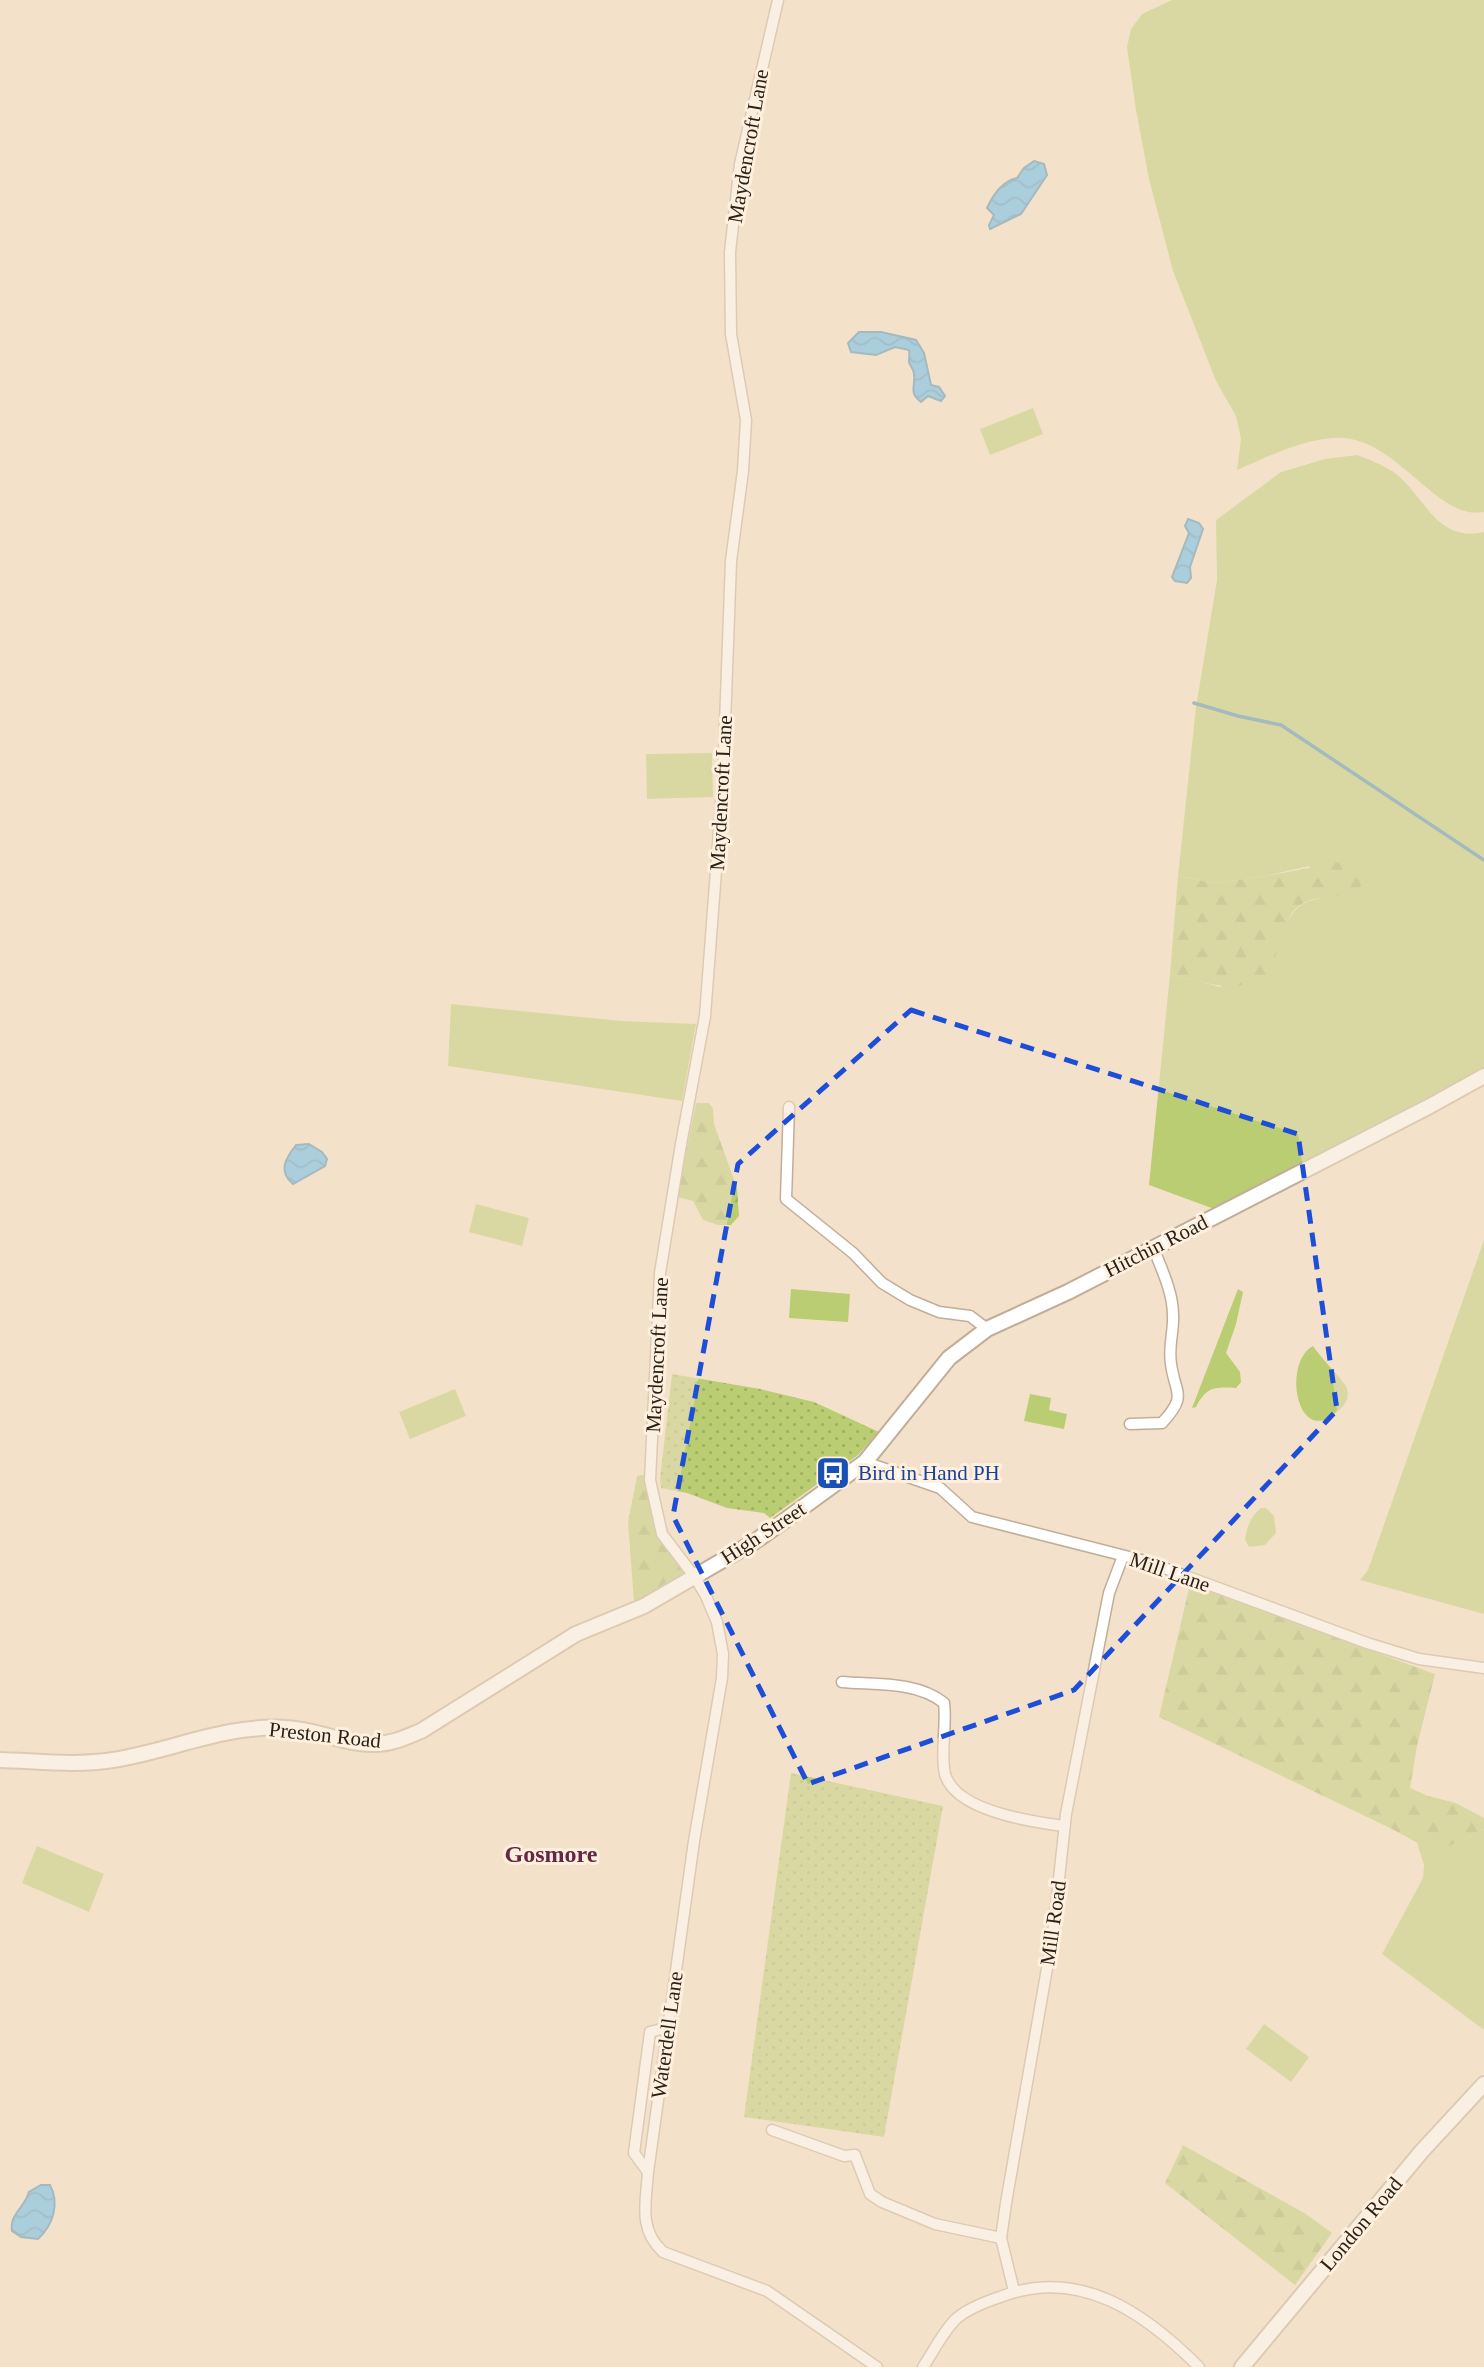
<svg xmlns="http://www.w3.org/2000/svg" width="1484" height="2367" viewBox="0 0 1484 2367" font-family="'Times New Roman',serif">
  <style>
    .green { fill: #bacd72 }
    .forest { fill: url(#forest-firs) }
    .park { fill: url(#park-dots) }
    .water { fill: url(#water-waves); stroke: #4589b1; stroke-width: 2 }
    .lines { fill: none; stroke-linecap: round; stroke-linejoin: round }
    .stream { stroke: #4589b1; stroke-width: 3.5 }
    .street-casing { stroke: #c0ae98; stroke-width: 13 }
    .secondary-casing { stroke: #c0ae98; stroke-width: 18 }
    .street { stroke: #fff; stroke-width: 10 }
    .secondary { stroke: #fff; stroke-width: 14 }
    .marked { fill: none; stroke: #1d4ed8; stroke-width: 5; stroke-dasharray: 14 9; stroke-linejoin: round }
    .labels { text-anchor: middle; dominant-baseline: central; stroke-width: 6; stroke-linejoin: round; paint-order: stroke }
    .street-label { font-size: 21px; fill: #29221a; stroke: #ffefdd }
    .transit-label { font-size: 21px; fill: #164399; stroke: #ffefdd; text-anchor: start }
    .quarter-label { font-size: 24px; font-weight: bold; fill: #662645; stroke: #ffefdd }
  </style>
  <defs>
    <pattern id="forest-firs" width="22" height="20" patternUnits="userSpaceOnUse" patternTransform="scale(1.75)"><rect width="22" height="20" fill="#bacd72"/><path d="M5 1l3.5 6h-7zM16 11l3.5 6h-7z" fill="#a0b062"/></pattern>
    <pattern id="park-dots" width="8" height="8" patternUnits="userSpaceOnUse" patternTransform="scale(1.75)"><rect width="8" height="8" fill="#bacd72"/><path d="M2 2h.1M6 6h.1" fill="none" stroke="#a0b062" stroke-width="1.8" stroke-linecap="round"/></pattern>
    <pattern id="water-waves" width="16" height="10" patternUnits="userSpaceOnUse" patternTransform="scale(1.75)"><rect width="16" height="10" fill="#51b5f2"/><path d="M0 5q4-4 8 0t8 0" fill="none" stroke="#4393c3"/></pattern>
  </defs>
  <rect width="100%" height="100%" fill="#f4e1cb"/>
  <g class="green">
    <path d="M 1172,0 L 1484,0 L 1484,512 C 1436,522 1396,434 1334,438 C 1301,440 1267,457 1237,470 L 1241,439 L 1236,416 L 1216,381 L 1173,271 L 1149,179 L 1136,110 L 1127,47 L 1131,29 L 1142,14 Z"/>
    <polygon points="1033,408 1043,434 990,455 980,429"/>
    <path d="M 1357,455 C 1373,461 1389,467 1401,478 C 1427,503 1440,542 1484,532 L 1484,1069 L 1433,1101 L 1217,1210 L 1149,1185 L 1170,974 L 1220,987 L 1289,919 C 1298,904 1306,901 1323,898 L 1309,866 L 1266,876 L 1215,883 L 1178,876 L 1196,707 L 1217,580 L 1216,520 L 1281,472 L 1325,459 Z"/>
    <polygon points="712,753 713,797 647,799 646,754"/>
    <polygon points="451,1004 621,1021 696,1024 682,1101 448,1066"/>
    <polygon points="476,1204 529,1218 522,1246 469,1232"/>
    <polygon points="1484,1240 1484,1614 1360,1580 1368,1570"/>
    <polygon points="791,1289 850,1294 848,1322 789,1318"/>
    <path d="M 1238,1289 L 1243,1292 L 1236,1324 L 1226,1353 L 1240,1372 L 1241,1382 L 1236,1388 C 1215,1387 1207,1386 1196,1407 L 1192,1408 Z"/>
    <path d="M 1313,1346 C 1320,1357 1344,1381 1347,1388 C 1349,1396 1347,1403 1341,1408 C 1298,1454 1281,1363 1313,1346 Z"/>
    <polygon points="455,1389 466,1416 410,1439 399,1412"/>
    <polygon points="1030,1394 1051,1398 1049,1410 1067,1414 1064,1429 1024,1421"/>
    <path d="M 1261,1508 L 1266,1508 L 1274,1516 L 1276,1533 L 1265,1545 L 1249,1547 L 1245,1540 C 1247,1527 1250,1517 1261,1508 Z"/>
    <polygon points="1484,1829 1484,2030 1382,1954 1423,1878 1424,1865 1417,1843 1439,1851"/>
    <polygon points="37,1846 104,1874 89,1912 22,1883"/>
    <polygon points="1264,2024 1309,2057 1291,2082 1246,2049"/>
  </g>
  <g class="forest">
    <path d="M 1346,861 L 1359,863 L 1365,871 L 1367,880 C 1344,907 1322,890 1299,906 C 1289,912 1286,927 1281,938 C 1278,948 1275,959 1270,968 C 1251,1000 1197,981 1170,974 L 1178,876 L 1215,883 L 1266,876 Z"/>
    <polygon points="696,1103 709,1103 713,1108 714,1124 737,1188 739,1216 731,1225 718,1225 703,1220 693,1201 677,1197"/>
    <polygon points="647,1474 654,1520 663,1539 687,1574 634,1603 628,1522 637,1476"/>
    <polygon points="1190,1584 1435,1674 1417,1746 1410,1788 1428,1796 1456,1803 1484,1818 1484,1829 1436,1853 1394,1830 1159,1717"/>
    <polygon points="1183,2145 1306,2214 1332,2233 1295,2285 1165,2183"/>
  </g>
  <g class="park">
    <polygon points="672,1374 760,1389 814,1402 879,1432 858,1455 770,1518 764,1513 727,1508 687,1493 661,1488 660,1479"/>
    <polygon points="791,1773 943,1806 884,2137 744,2117"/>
  </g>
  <g class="water">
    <path d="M 1034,161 L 1044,164 L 1047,175 L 1021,214 L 990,229 L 989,225 L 994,215 L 987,208 C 993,195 1003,181 1017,178 L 1024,168 Z"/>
    <path d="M 859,332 L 881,332 L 916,340 L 924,353 L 931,385 L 939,387 L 945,396 L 941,401 L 928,396 L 921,402 C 908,392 916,386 914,374 C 914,369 910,366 909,362 C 909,358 910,354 909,350 L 895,347 L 876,355 L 851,352 L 848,343 Z"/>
    <polygon points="1188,519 1199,523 1203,529 1190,567 1191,578 1187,583 1175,581 1172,577 1189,533 1185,526"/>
    <path d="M 309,1144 L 322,1152 L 327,1159 L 325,1166 L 293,1184 C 278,1172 285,1159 296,1145 Z"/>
    <path d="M 41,2185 L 50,2185 C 60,2204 53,2225 38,2239 L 21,2237 L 12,2231 C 9,2215 25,2207 29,2192 Z"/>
  </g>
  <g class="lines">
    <polyline class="stream" points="1194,703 1238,716 1281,725 1484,860"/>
    <g class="street-casing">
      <g id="street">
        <path d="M 778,0 L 740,164 L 730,252 L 731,334 L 746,420 L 743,471 L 731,561 L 723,778 L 705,1016 L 681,1144 L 660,1273 L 650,1480 L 662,1534 L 694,1576 L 706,1596 L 717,1622 L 723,1654 L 722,1678 L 694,1841 L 648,2172 C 646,2203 638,2229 663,2252 L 767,2291 L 877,2367"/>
        <polyline points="789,1107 786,1199 853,1253 882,1283 910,1300 939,1312 970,1316 987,1329"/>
        <path d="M 1130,1424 L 1162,1423 C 1188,1395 1175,1394 1171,1364 C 1168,1347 1174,1331 1173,1315 C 1173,1292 1161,1268 1153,1247"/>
        <polyline points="865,1462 940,1488 972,1517 1145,1561 1367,1643 1419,1659 1484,1668"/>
        <path d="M 842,1682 C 875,1685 917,1681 944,1703 C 947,1725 940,1753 945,1774 C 955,1811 1032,1822 1064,1826"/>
        <polyline points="772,2130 844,2156 855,2155 870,2194 882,2202 935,2224 1001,2238"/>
        <polyline points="648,2172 634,2153 650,2032 669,2027"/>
        <polyline points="1014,2291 1001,2238 1006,2203 1053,1934 1066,1814 1109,1593 1123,1556"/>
        <path d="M 923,2367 C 934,2351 943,2331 957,2318 C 969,2308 985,2302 1000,2297 C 1079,2266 1145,2313 1199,2367"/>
      </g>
    </g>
    <g class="secondary-casing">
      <g id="secondary">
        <path d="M 0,1760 C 37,1761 76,1766 113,1760 C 171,1751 226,1724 286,1728 C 316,1729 346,1745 375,1744 C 392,1744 406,1737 421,1731 L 576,1634 L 644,1606 L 754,1542 L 784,1521 L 865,1462 L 949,1358 L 987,1329 L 1068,1292 L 1430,1106 L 1484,1076"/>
        <polyline points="1242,2367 1422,2151 1484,2084"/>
      </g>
    </g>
    <use href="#street" class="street"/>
    <use href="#secondary" class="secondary"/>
  </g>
  <path d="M0 0H1484V2367H0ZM 911,1010 L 1298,1134 L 1337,1410 L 1074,1690 L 808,1784 L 673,1516 L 738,1164 Z" fill="#f4e1cb" fill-opacity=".55" fill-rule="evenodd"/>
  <path class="marked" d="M 911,1010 L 1298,1134 L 1337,1410 L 1074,1690 L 808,1784 L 673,1516 L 738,1164 Z"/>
  <defs>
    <g id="bus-square" transform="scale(1.75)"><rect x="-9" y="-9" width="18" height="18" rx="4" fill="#1a4fb4" stroke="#ffefdd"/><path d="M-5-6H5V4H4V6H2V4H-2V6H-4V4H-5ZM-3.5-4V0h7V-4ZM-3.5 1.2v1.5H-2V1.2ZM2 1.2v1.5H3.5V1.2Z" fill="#fff"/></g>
  </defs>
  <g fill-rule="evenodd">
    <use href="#bus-square" x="833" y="1473"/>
  </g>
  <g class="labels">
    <g class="street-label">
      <text transform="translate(748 146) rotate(-80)">Maydencroft Lane</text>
      <text transform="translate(721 793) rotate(-87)">Maydencroft Lane</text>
      <text transform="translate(1156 1246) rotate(-27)">Hitchin Road</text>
      <text transform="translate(657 1355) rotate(-87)">Maydencroft Lane</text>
      <text transform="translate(763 1533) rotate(-33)">High Street</text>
      <text transform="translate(1170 1572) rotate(19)">Mill Lane</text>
      <text transform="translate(325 1735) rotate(6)">Preston Road</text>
      <text transform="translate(1053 1923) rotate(-82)">Mill Road</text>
      <text transform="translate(667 2035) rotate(-82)">Waterdell Lane</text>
      <text transform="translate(1361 2224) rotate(-50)">London Road</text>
    </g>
    <g class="transit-label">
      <text x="858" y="1473">Bird in Hand PH</text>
    </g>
    <g class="quarter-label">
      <text x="551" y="1854">Gosmore</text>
    </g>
  </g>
</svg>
